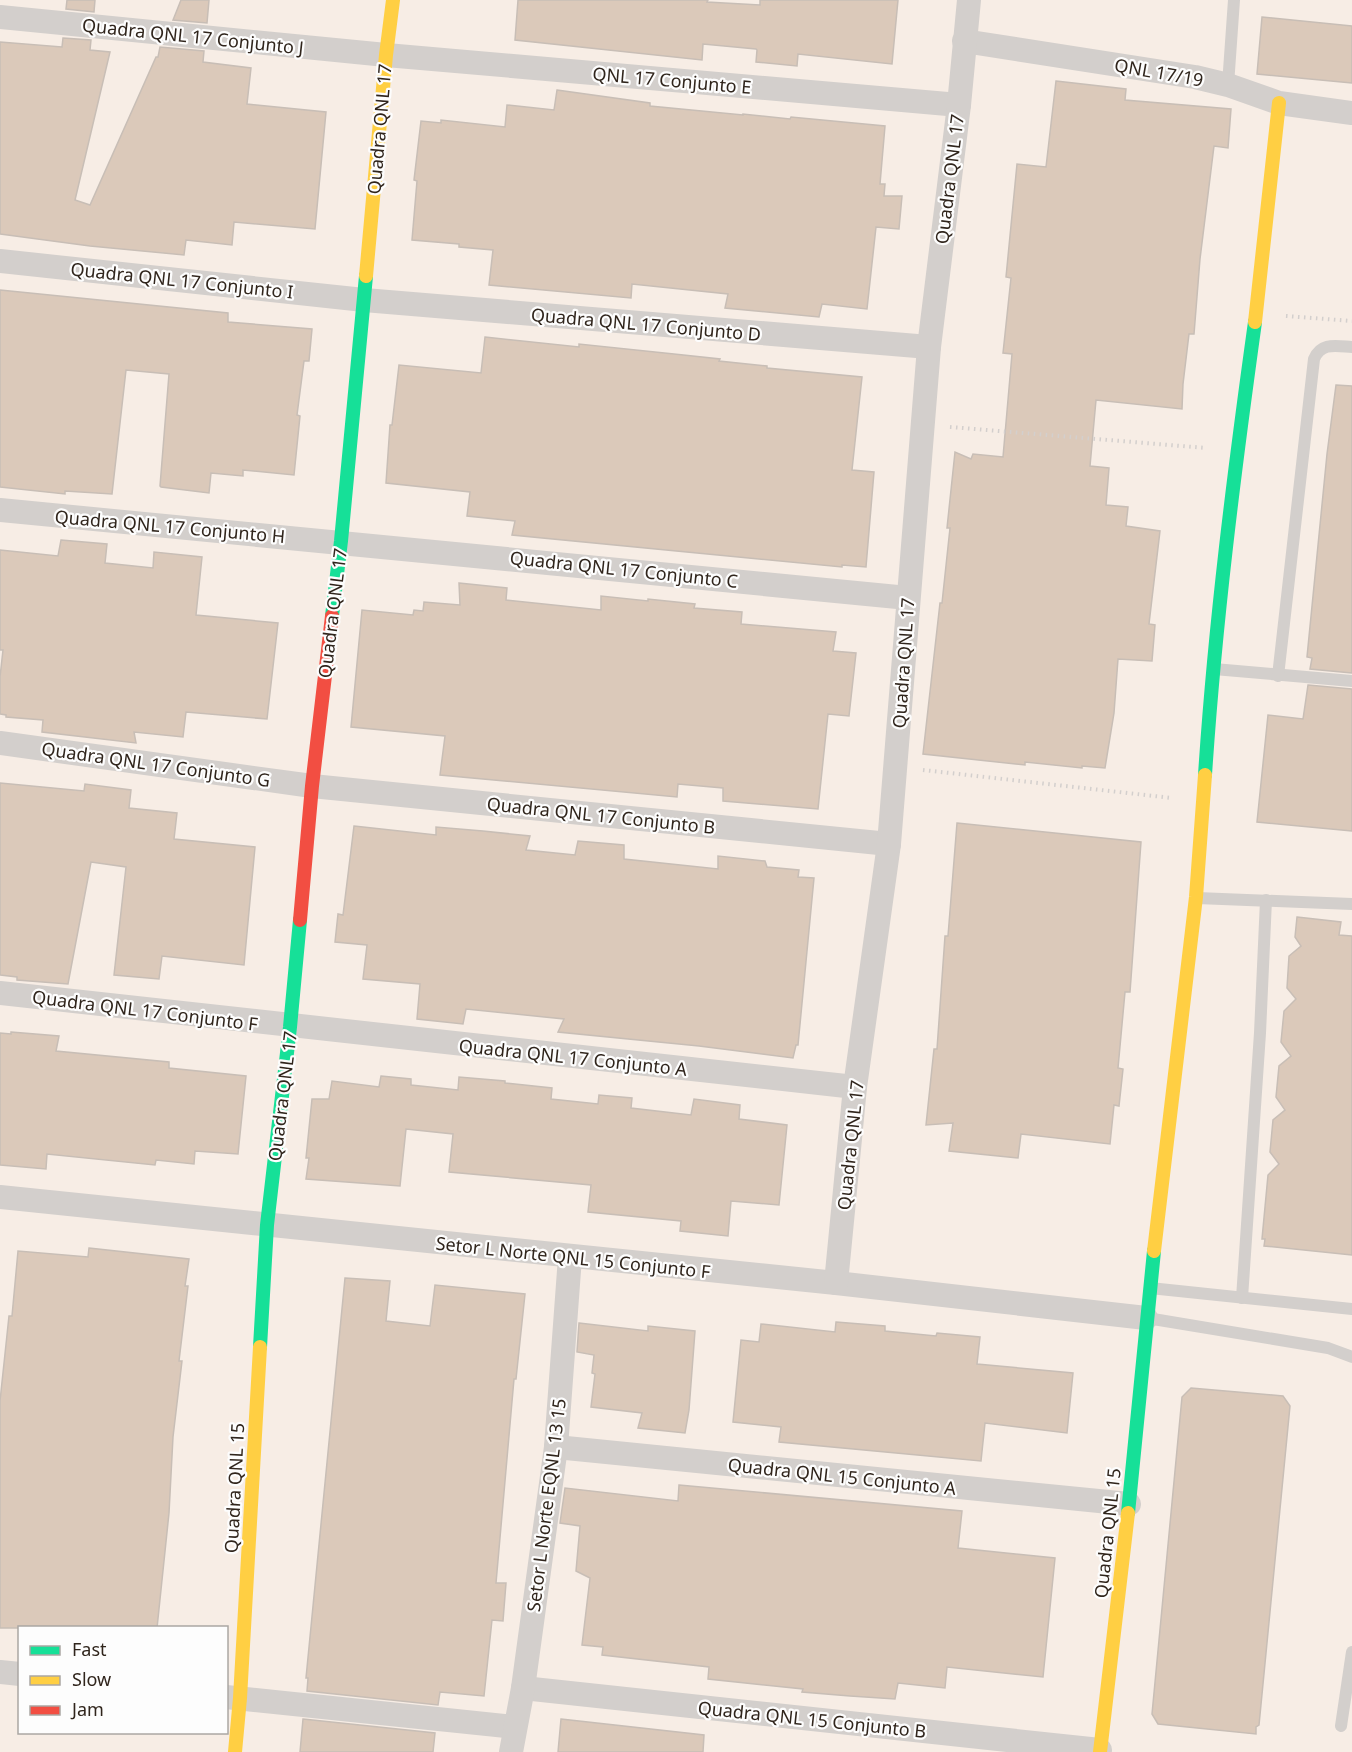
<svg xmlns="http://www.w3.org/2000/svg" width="1352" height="1752" viewBox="0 0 1352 1752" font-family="'Noto Sans',sans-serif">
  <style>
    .building { fill: #dbc9ba; stroke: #c8beb6; stroke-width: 1.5 }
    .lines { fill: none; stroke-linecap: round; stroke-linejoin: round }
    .path { stroke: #d3cfcd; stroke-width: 4; stroke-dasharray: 1.5 4.5; stroke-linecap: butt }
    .lane { stroke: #d3cfcc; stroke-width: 12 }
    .street { stroke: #d3cfcc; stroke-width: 24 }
    .fast { stroke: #16e098; stroke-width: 14 }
    .slow { stroke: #ffcf43; stroke-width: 14 }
    .jam { stroke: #f24e42; stroke-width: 14 }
    .labels { text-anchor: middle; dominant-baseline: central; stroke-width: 4.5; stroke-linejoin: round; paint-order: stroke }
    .street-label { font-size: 18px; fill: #30251c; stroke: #fdfdfd }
  </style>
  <rect width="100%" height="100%" fill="#f7ede5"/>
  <g class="building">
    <polygon points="67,0 95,0 94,12 66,9"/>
    <polygon points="181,0 209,0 207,23 173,20"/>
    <polygon points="518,0 708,0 707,2 760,5 760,0 898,0 892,64 798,54 797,66 756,62 757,50 756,49 703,44 702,60 515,40"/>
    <polygon points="1262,17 1352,26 1352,83 1257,74"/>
    <polygon points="63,38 91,40 90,50 110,52 75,200 90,205 156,57 158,57 160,47 204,51 203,62 251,68 247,104 326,112 315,229 234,222 232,245 186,240 184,255 90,246 0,234 0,42 62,47"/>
    <polygon points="1056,81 1126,89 1125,100 1231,109 1228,148 1214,146 1200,259 1194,334 1189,334 1183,384 1182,409 1096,400 1090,466 1109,468 1106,505 1128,507 1126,526 1160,531 1149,624 1155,625 1152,661 1118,659 1114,713 1105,768 1082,766 1082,768 1025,762 1025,765 923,754 940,603 942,603 950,528 947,528 955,452 971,459 973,454 1003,457 1012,354 1003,353 1011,278 1006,277 1017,164 1046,167"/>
    <polygon points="557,90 650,103 650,106 743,115 743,114 790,119 791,117 885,126 880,184 885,184 884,196 902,196 899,229 876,227 867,309 822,304 819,317 725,308 728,294 632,284 631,298 489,285 493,250 459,247 459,244 412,240 417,181 414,180 421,121 441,123 441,120 505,127 507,105 554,110"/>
    <polygon points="0,290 228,313 228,322 312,329 309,361 304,361 297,415 300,416 294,475 243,470 243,476 211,473 209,493 161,487 160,486 169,374 126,370 112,494 65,491 65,494 0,487"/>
    <polygon points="485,337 579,347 579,344 674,354 720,359 719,361 767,366 767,368 862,377 852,470 874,472 866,567 842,565 842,567 512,535 515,521 467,516 470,492 386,483 390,425 392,425 399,365 481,373"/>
    <polygon points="1336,385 1352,386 1352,673 1310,669 1312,658 1307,657 1327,454"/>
    <polygon points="61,540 107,544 105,563 153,568 154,552 202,557 196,615 278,623 267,719 186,712 183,737 134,732 136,743 42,732 43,720 6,717 6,715 0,714 0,677 3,650 0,650 0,550 58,556"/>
    <polygon points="459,583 507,588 506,600 601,610 601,596 648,601 648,599 695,604 694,608 742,612 741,624 836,632 833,651 856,653 849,716 828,714 818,809 723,801 723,788 678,784 677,797 440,775 445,736 351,727 362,610 413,615 414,610 423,611 424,602 460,605"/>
    <polygon points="1308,685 1352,689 1352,831 1257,822 1268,715 1303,719"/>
    <polygon points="0,783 84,791 85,784 131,790 129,808 177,813 174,839 255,847 244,965 162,956 159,979 114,975 126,867 91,862 68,984 17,980 17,977 0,975"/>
    <polygon points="957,823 1141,842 1130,992 1125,992 1118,1068 1123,1069 1119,1106 1114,1105 1110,1144 1021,1134 1018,1158 949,1151 953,1123 926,1125 934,1049 937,1049 945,936 948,936"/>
    <polygon points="354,826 436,835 436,827 483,831 530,836 526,850 575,855 578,841 624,845 624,859 718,869 718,856 765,861 767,867 799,870 798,877 814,878 798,1045 796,1045 793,1058 699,1046 558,1032 564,1019 466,1009 463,1024 417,1019 420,984 363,979 367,945 335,942 338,914 343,915"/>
    <polygon points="1297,917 1341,922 1339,935 1352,936 1352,1255 1264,1246 1265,1239 1262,1239 1268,1175 1279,1164 1270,1152 1273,1120 1285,1110 1276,1097 1279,1066 1291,1056 1281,1042 1284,1011 1296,999 1287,988 1289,956 1301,946 1295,937"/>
    <polygon points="11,1032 59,1036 56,1051 169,1062 169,1068 246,1076 238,1154 195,1151 194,1164 156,1160 155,1165 47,1154 46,1169 0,1165 0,1033 11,1034"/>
    <polygon points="381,1076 411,1079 411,1085 458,1090 459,1077 505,1081 505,1083 552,1088 551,1099 598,1104 599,1095 632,1098 631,1108 691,1115 694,1099 740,1105 739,1119 787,1125 779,1205 731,1201 728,1236 680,1231 681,1221 588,1212 591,1185 449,1172 453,1134 406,1129 400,1186 306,1179 309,1158 306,1158 312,1099 329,1099 332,1081 379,1087"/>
    <polygon points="89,1248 189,1259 185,1286 188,1286 179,1361 182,1361 173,1437 169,1513 157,1628 0,1628 0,1401 9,1316 12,1316 18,1251 88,1257"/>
    <polygon points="345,1278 390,1281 386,1321 430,1326 435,1285 525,1294 516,1379 514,1379 496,1583 506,1583 503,1621 492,1620 484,1696 440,1692 438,1705 307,1691 308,1678 306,1678"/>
    <polygon points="836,1322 885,1326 885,1331 936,1336 937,1333 980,1337 977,1364 1073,1373 1067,1433 985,1423 981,1461 779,1442 781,1427 733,1422 741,1340 759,1342 761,1324 835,1332"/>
    <polygon points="579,1323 648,1331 648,1326 695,1331 689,1410 685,1433 638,1428 642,1413 591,1407 595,1374 592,1373 594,1355 577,1352"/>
    <polygon points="1191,1388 1283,1396 1290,1406 1259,1725 1256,1727 1256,1734 1158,1724 1152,1714 1182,1397"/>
    <polygon points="679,1485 962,1511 958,1548 1055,1558 1043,1677 947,1667 945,1688 898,1683 895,1699 850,1696 802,1692 803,1689 708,1679 709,1667 602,1655 603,1647 582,1645 590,1578 576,1571 580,1526 560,1523 565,1488 678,1501"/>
    <polygon points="303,1719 435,1733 433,1752 300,1752"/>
    <polygon points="561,1719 704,1735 703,1752 558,1752"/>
  </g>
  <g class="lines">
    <g class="path">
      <polyline points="1286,316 1352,321"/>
      <polyline points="950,427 1206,448"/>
      <polyline points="923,770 1172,798"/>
    </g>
    <g class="lane">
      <polyline points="1228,85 1234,0"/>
      <polyline points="1214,669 1352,681"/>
      <path d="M 1278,676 L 1314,359 C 1321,342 1336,346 1352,347"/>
      <polyline points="1197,898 1352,904"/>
      <polyline points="1150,1288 1352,1309"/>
      <polyline points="1242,1298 1260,1033 1266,900"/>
      <polyline points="1147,1318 1328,1348 1352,1357"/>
      <polyline points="1341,1726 1352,1652"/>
    </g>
    <g class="street">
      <polyline points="0,17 386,55 959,105"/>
      <polyline points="964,41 1195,77 1228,85 1279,103 1352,113"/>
      <polyline points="0,261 364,300 929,347"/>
      <polyline points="0,510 908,598"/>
      <polyline points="0,743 312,786 889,844"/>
      <polyline points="0,993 855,1087"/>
      <polyline points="0,1197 836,1283 1146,1318"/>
      <polyline points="836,1283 855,1087 889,844 929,347 959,105 969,0"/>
      <polyline points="556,1447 1129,1504"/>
      <polyline points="0,1672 20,1674"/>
      <polyline points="523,1688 1100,1750"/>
      <polyline points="226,1697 515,1727"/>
      <polyline points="511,1752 523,1688 556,1447 570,1257"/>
    </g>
    <g class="fast">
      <polyline points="332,616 341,541 366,276"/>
      <path d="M 1205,775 C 1215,623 1234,473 1255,322"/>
      <polyline points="260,1347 267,1225 290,1027 300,920"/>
      <polyline points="1128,1513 1154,1251"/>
    </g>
    <g class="slow">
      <polyline points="366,276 386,55 393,0"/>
      <polyline points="1255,322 1279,103"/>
      <polyline points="1154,1251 1196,897 1205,775"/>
      <polyline points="235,1752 240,1698 260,1347"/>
      <polyline points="1100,1752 1128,1513"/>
    </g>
    <polyline class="jam" points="300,920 312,786 332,616"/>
  </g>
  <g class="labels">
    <g class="street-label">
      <text transform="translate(193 36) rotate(6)">Quadra QNL 17 Conjunto J</text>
      <text transform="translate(1159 72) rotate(10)">QNL 17/19</text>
      <text transform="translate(672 80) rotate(5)">QNL 17 Conjunto E</text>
      <text transform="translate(379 129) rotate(-85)">Quadra QNL 17</text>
      <text transform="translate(949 179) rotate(-83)">Quadra QNL 17</text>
      <text transform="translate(182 280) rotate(6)">Quadra QNL 17 Conjunto I</text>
      <text transform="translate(646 324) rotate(5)">Quadra QNL 17 Conjunto D</text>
      <text transform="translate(170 526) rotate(5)">Quadra QNL 17 Conjunto H</text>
      <text transform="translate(624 569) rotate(6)">Quadra QNL 17 Conjunto C</text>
      <text transform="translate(332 613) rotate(-83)">Quadra QNL 17</text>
      <text transform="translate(903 663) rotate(-86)">Quadra QNL 17</text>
      <text transform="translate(156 764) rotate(8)">Quadra QNL 17 Conjunto G</text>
      <text transform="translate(601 815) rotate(6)">Quadra QNL 17 Conjunto B</text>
      <text transform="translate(145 1010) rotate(7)">Quadra QNL 17 Conjunto F</text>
      <text transform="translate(573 1057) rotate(6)">Quadra QNL 17 Conjunto A</text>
      <text transform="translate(282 1096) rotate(-83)">Quadra QNL 17</text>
      <text transform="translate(850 1145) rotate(-84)">Quadra QNL 17</text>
      <text transform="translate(573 1257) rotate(6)">Setor L Norte QNL 15 Conjunto F</text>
      <text transform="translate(842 1476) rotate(6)">Quadra QNL 15 Conjunto A</text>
      <text transform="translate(234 1488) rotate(-87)">Quadra QNL 15</text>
      <text transform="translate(546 1505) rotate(-83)">Setor L Norte EQNL 13 15</text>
      <text transform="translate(1107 1533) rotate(-84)">Quadra QNL 15</text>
      <text transform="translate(812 1719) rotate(6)">Quadra QNL 15 Conjunto B</text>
    </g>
  </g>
  <rect x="18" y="1626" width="210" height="108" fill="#fdfdfd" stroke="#aba7a3" stroke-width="1.5"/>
  <rect x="30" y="1646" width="30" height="9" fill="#16e098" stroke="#aba7a3" stroke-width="1.5"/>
  <text x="72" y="1656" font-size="18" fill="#30251c">Fast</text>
  <rect x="30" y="1676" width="30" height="9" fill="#ffcf43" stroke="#aba7a3" stroke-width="1.5"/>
  <text x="72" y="1686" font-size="18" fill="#30251c">Slow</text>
  <rect x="30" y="1706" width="30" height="9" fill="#f24e42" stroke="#aba7a3" stroke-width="1.5"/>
  <text x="72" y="1716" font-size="18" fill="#30251c">Jam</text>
</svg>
